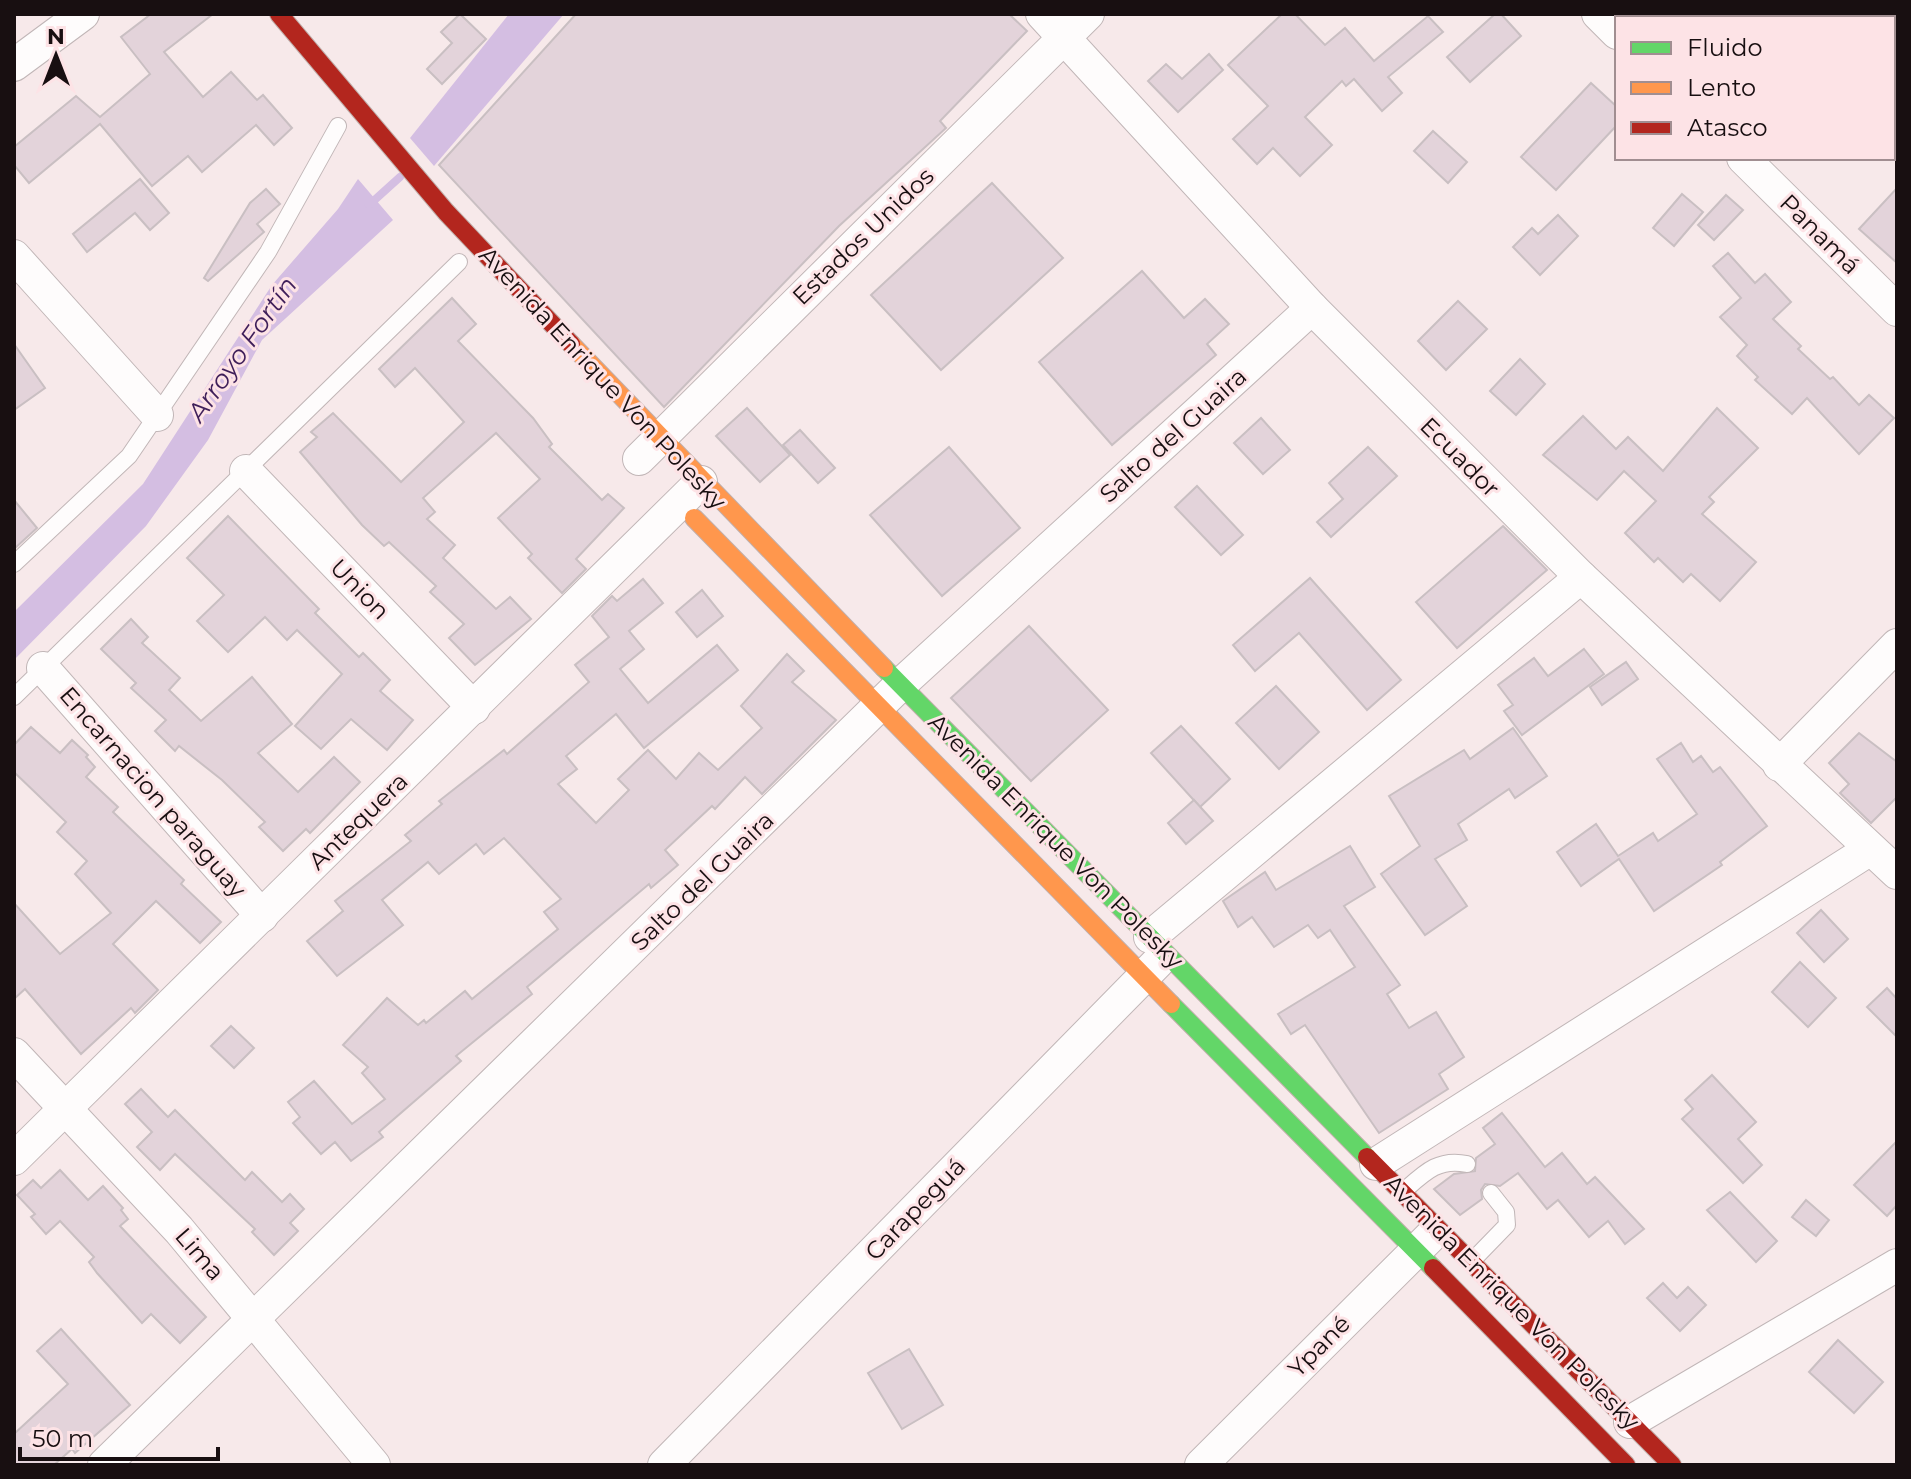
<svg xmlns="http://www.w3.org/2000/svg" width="1911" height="1479" viewBox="0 0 1911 1479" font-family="Montserrat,sans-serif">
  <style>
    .water { fill: #d4bee2 }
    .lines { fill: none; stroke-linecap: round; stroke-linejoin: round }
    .stream { stroke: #d4bee2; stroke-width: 8 }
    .building { fill: #e3d3da; stroke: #c9bfc2; stroke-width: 2 }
    .lane-casing { stroke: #c1b6b7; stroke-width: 18 }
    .street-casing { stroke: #c1b6b7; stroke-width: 34 }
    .fast-casing { stroke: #c1afab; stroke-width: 20 }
    .slow-casing { stroke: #c1afab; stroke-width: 20 }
    .jam-casing { stroke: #c1afab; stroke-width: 20 }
    .lane { stroke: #fefcfc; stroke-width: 16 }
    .street { stroke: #fefcfc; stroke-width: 32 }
    .fast { stroke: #63d668; stroke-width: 18 }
    .slow { stroke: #ff974d; stroke-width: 18 }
    .jam { stroke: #b3261e; stroke-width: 18 }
    .labels { text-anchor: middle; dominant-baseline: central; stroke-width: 6; stroke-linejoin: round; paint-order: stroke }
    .street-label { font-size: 24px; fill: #180f11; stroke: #fde3e6 }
    .water-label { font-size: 26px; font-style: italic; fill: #3f1f5a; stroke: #fde3e6 }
  </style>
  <rect width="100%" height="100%" fill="#f7e9ea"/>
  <g class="water">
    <polygon points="509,14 564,14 434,166 410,138"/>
    <polygon points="358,179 393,220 262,340 208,440 146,526 14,660 14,612 143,484 272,285 338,209"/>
  </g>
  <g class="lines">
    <polyline class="stream" points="369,205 400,177"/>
  </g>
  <g class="building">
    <polygon points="151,14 213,14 164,52 203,97 231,72 257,100 263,95 292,128 274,145 256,125 202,172 188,156 152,186 100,124 29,183 14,165 14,147 76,96 100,117 150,74 121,37"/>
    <polygon points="460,14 486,39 442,84 427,69 452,43 441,32"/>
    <polygon points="576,14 1009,14 1027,31 940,121 946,128 839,226 664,407 439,165"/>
    <polygon points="1282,14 1295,14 1325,45 1345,28 1374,61 1428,16 1443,32 1388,77 1402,93 1382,111 1354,79 1346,86 1342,81 1305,117 1332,145 1300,176 1273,148 1257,164 1233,139 1268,106 1228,65"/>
    <polygon points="1495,14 1501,14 1521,36 1470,82 1447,57"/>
    <polygon points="1209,54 1223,70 1178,112 1148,81 1166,64 1182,79"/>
    <polygon points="1591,83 1617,107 1617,125 1556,190 1521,157"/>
    <polygon points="1433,131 1467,162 1448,183 1414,151"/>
    <polygon points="140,179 169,213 150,230 135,213 87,252 73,234"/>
    <polygon points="992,183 1063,258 941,370 871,295"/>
    <polygon points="1897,188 1897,263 1859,229"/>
    <polygon points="266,189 280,204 257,224 264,232 208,281 204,278 250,203"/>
    <polygon points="1682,194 1703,212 1674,246 1653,228"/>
    <polygon points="1726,195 1743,210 1714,240 1698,225"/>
    <polygon points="1558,215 1578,236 1540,275 1513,247 1532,228 1538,234"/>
    <polygon points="1728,253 1755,283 1765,274 1791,302 1773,319 1801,346 1798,349 1830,379 1833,377 1859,405 1869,395 1894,418 1859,454 1807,398 1792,414 1755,380 1758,377 1737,356 1747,345 1720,317 1741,298 1713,266"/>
    <polygon points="1142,271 1184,318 1205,299 1229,324 1207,344 1216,355 1112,445 1039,362"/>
    <polygon points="452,298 476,324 458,341 533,418 552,444 549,447 602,500 608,494 624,508 576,559 586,569 562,593 528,558 532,554 498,518 540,479 496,433 423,498 435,512 427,519 455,545 443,558 496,609 510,597 531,619 475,665 449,638 464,624 430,592 436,586 389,542 384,546 362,525 300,452 317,437 311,432 333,413 401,482 464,422 415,368 395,387 379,369"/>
    <polygon points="1458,301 1487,329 1446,370 1418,341"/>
    <polygon points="14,344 45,388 14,410"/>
    <polygon points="1520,359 1545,384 1516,415 1490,391"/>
    <polygon points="747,408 790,455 760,482 716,436"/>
    <polygon points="1717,408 1758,448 1709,497 1714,502 1702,514 1756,562 1720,601 1691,574 1683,582 1658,558 1654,562 1625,533 1656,501 1624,471 1597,500 1543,455 1583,416 1616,449 1628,437 1663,471"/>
    <polygon points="1261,418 1290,450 1263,474 1234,443"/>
    <polygon points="800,430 835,468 818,483 783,445"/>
    <polygon points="949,447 1020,528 942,596 870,515"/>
    <polygon points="1368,447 1397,476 1331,537 1317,522 1343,499 1329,483"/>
    <polygon points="1197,486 1243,535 1221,555 1175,507"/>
    <polygon points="14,500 37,528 14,549"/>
    <polygon points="228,516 319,609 315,613 359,657 363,653 390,680 380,691 413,720 387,750 351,719 321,749 295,726 342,674 297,630 287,640 265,617 228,652 197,621 224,595 187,558"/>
    <polygon points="1503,526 1547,570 1457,648 1416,602"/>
    <polygon points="1310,578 1401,680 1367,710 1299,633 1255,671 1233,645"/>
    <polygon points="643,579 663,603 629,631 644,649 620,669 648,703 717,645 738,670 644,748 616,714 566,756 577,769 558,784 596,823 629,790 618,779 648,750 676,779 699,753 718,770 762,728 741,706 787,654 804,671 792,682 836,720 762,794 745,777 715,809 712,806 665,850 678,865 651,888 649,884 527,987 532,994 456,1056 461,1061 379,1132 383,1137 351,1161 335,1142 321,1154 293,1123 300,1117 288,1102 314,1081 352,1124 385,1099 362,1073 368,1067 343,1045 387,998 418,1025 424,1020 426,1023 465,991 472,999 558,929 544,912 561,899 504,838 484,854 476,844 439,874 428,862 382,900 403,925 337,976 307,941 343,911 335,901 411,841 405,835 442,804 439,801 504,750 507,754 589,682 575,665 609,637 592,616 612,596 617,601"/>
    <polygon points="702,590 723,616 697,637 676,612"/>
    <polygon points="131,619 148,637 142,643 180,678 169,690 201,721 252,677 292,724 258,753 298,792 334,757 360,782 310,833 306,829 283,851 259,827 265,822 222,780 179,746 175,751 155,731 166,720 131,688 136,683 101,649"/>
    <polygon points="1029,626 1108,710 1031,781 951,698"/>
    <polygon points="1584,649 1604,674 1522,735 1504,711 1513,705 1498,685 1534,658 1548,676"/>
    <polygon points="1626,662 1638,679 1602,705 1590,687"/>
    <polygon points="1276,686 1319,732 1279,769 1236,723"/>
    <polygon points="1181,726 1230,779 1200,807 1151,753"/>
    <polygon points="31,727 60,753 72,740 88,755 86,757 95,767 86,777 118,807 113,812 184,880 181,884 221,922 200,943 156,901 113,944 158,990 135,1013 131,1008 81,1054 25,989 14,999 14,903 60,954 111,913 75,874 87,861 57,832 66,822 14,772 14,745"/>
    <polygon points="1513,728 1547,776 1515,798 1509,789 1458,824 1467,840 1435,859 1467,906 1425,935 1381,874 1420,846 1389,796 1464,750 1470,759"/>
    <polygon points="1859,733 1897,762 1897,797 1871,823 1840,793 1849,784 1829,763"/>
    <polygon points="1681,743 1693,762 1701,756 1713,772 1720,767 1767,826 1720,862 1722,865 1654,911 1619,859 1581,886 1557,852 1596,824 1618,856 1653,833 1658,841 1697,814 1657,759"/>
    <polygon points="1194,800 1213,821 1186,844 1168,823"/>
    <polygon points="1350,846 1375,887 1344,906 1400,985 1387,994 1409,1028 1436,1012 1464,1057 1439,1074 1448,1089 1379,1133 1305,1025 1291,1034 1278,1014 1355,967 1330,930 1318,938 1308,925 1274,947 1252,917 1238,927 1223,901 1265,872 1276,890"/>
    <polygon points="1821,910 1848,939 1824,962 1797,933"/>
    <polygon points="1800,962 1836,998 1808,1027 1772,992"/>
    <polygon points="1887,988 1897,999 1897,1037 1867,1007"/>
    <polygon points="231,1026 254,1048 234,1068 211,1046"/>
    <polygon points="1712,1075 1756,1122 1738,1139 1762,1165 1743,1183 1682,1119 1693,1109 1685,1100"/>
    <polygon points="141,1089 168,1117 175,1110 245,1180 252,1172 282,1202 290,1194 304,1209 290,1223 298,1231 274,1255 252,1232 255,1229 175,1154 160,1170 137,1147 152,1132 125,1104"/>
    <polygon points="1502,1113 1545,1167 1562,1153 1587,1184 1595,1177 1644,1229 1625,1244 1608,1221 1589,1237 1558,1200 1547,1209 1518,1173 1500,1186 1485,1184 1481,1190 1482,1199 1460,1215 1434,1189 1454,1174 1475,1171 1476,1158 1495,1144 1483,1128"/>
    <polygon points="1897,1141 1897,1205 1887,1216 1854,1185"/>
    <polygon points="60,1170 88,1200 103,1186 123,1208 121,1210 128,1219 120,1226 206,1317 180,1343 151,1314 142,1323 97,1273 89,1262 94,1257 60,1221 46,1234 31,1217 35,1214 17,1195 33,1180 41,1188"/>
    <polygon points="1730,1192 1777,1241 1756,1262 1707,1210"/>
    <polygon points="1806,1200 1829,1220 1816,1236 1792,1217"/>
    <polygon points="1663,1283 1677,1298 1688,1287 1706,1305 1680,1331 1647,1298"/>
    <polygon points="61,1329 130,1405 75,1453 72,1449 54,1465 14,1465 14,1434 68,1384 37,1351"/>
    <polygon points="1838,1340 1883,1382 1854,1413 1809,1372"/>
    <polygon points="909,1349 943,1405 902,1429 868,1373"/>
  </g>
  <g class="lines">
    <g class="lane-casing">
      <g id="lane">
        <polyline points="14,564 129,456 268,252 338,126"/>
        <polyline points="14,697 459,262"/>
        <path d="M 1405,1190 C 1425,1172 1439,1158 1467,1164"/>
        <polyline points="1473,1260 1507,1225 1506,1212 1491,1193"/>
      </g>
    </g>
    <g class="street-casing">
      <g id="street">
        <polyline points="1042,14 1312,308 1581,577 1897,873"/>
        <polyline points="1598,14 1617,33"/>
        <polyline points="14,65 83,14"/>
        <polyline points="1743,158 1897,310"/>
        <polyline points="14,256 157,415"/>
        <polyline points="639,459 1088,14"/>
        <polyline points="246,471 474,708"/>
        <polyline points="43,668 262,916"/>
        <polyline points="1779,765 1897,645"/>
        <polyline points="1150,937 1581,577"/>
        <polyline points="14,1054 179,1230 374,1465"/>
        <polyline points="14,1159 701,482"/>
        <polyline points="1376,1164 1869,850"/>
        <polyline points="1630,1422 1897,1265"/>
        <polyline points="104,1465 901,684 1312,308"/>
        <polyline points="664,1465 1158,962"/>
        <polyline points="1201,1465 1431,1236"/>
      </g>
    </g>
    <g class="fast-casing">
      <g id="fast">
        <polyline points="884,668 1367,1157"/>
        <polyline points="1171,1004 1433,1268"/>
      </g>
    </g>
    <g class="slow-casing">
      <g id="slow">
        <polyline points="571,344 884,668"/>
        <polyline points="694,518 1171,1004"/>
      </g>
    </g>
    <g class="jam-casing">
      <g id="jam">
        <polyline points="279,14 446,212 571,344"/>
        <polyline points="1367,1157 1672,1465"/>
        <polyline points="1433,1268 1626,1465"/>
      </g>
    </g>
    <use href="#lane" class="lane"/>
    <use href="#street" class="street"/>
    <use href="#fast" class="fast"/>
    <use href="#slow" class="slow"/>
    <use href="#jam" class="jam"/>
  </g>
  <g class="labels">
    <g class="street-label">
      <text transform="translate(1820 234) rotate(45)">Panamá</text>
      <text transform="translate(863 236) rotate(-44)">Estados Unidos</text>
      <text transform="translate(603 378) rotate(47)">Avenida Enrique Von Polesky</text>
      <text transform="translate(1173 435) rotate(-42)">Salto del Guaira</text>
      <text transform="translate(1460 457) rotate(45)">Ecuador</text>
      <text transform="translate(360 589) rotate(46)">Union</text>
      <text transform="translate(153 792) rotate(49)">Encarnacion paraguay</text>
      <text transform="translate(358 821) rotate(-44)">Antequera</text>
      <text transform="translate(1056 841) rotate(45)">Avenida Enrique Von Polesky</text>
      <text transform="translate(702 881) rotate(-44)">Salto del Guaira</text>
      <text transform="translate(915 1209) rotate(-46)">Carapeguá</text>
      <text transform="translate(200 1254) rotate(49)">Lima</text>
      <text transform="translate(1512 1302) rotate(45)">Avenida Enrique Von Polesky</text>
      <text transform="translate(1319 1346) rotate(-45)">Ypané</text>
    </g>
    <g class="water-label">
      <text transform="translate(242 349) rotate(-55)">Arroyo Fortín</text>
    </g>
  </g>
  <rect width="1911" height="1479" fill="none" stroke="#180f11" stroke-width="32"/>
  <rect x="1615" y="16" width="280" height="144" fill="#fde3e6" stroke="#a18e91" stroke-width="2"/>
  <rect x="1631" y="42" width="40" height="12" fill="#63d668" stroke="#a18e91" stroke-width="2"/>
  <text x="1687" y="56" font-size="24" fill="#180f11">Fluido</text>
  <rect x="1631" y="82" width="40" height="12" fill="#ff974d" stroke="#a18e91" stroke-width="2"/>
  <text x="1687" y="96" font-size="24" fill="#180f11">Lento</text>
  <rect x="1631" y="122" width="40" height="12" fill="#b3261e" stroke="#a18e91" stroke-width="2"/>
  <text x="1687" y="136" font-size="24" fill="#180f11">Atasco</text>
  <g transform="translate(56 56)" stroke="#fde3e6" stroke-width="6" paint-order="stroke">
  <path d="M0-6L14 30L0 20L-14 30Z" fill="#180f11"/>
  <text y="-12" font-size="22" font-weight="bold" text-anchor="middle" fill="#180f11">N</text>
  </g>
  <path d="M20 1447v12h198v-12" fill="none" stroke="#180f11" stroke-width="4"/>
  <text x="32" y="1447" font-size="24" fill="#180f11" stroke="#fde3e6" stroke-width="6" paint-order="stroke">50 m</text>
</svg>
